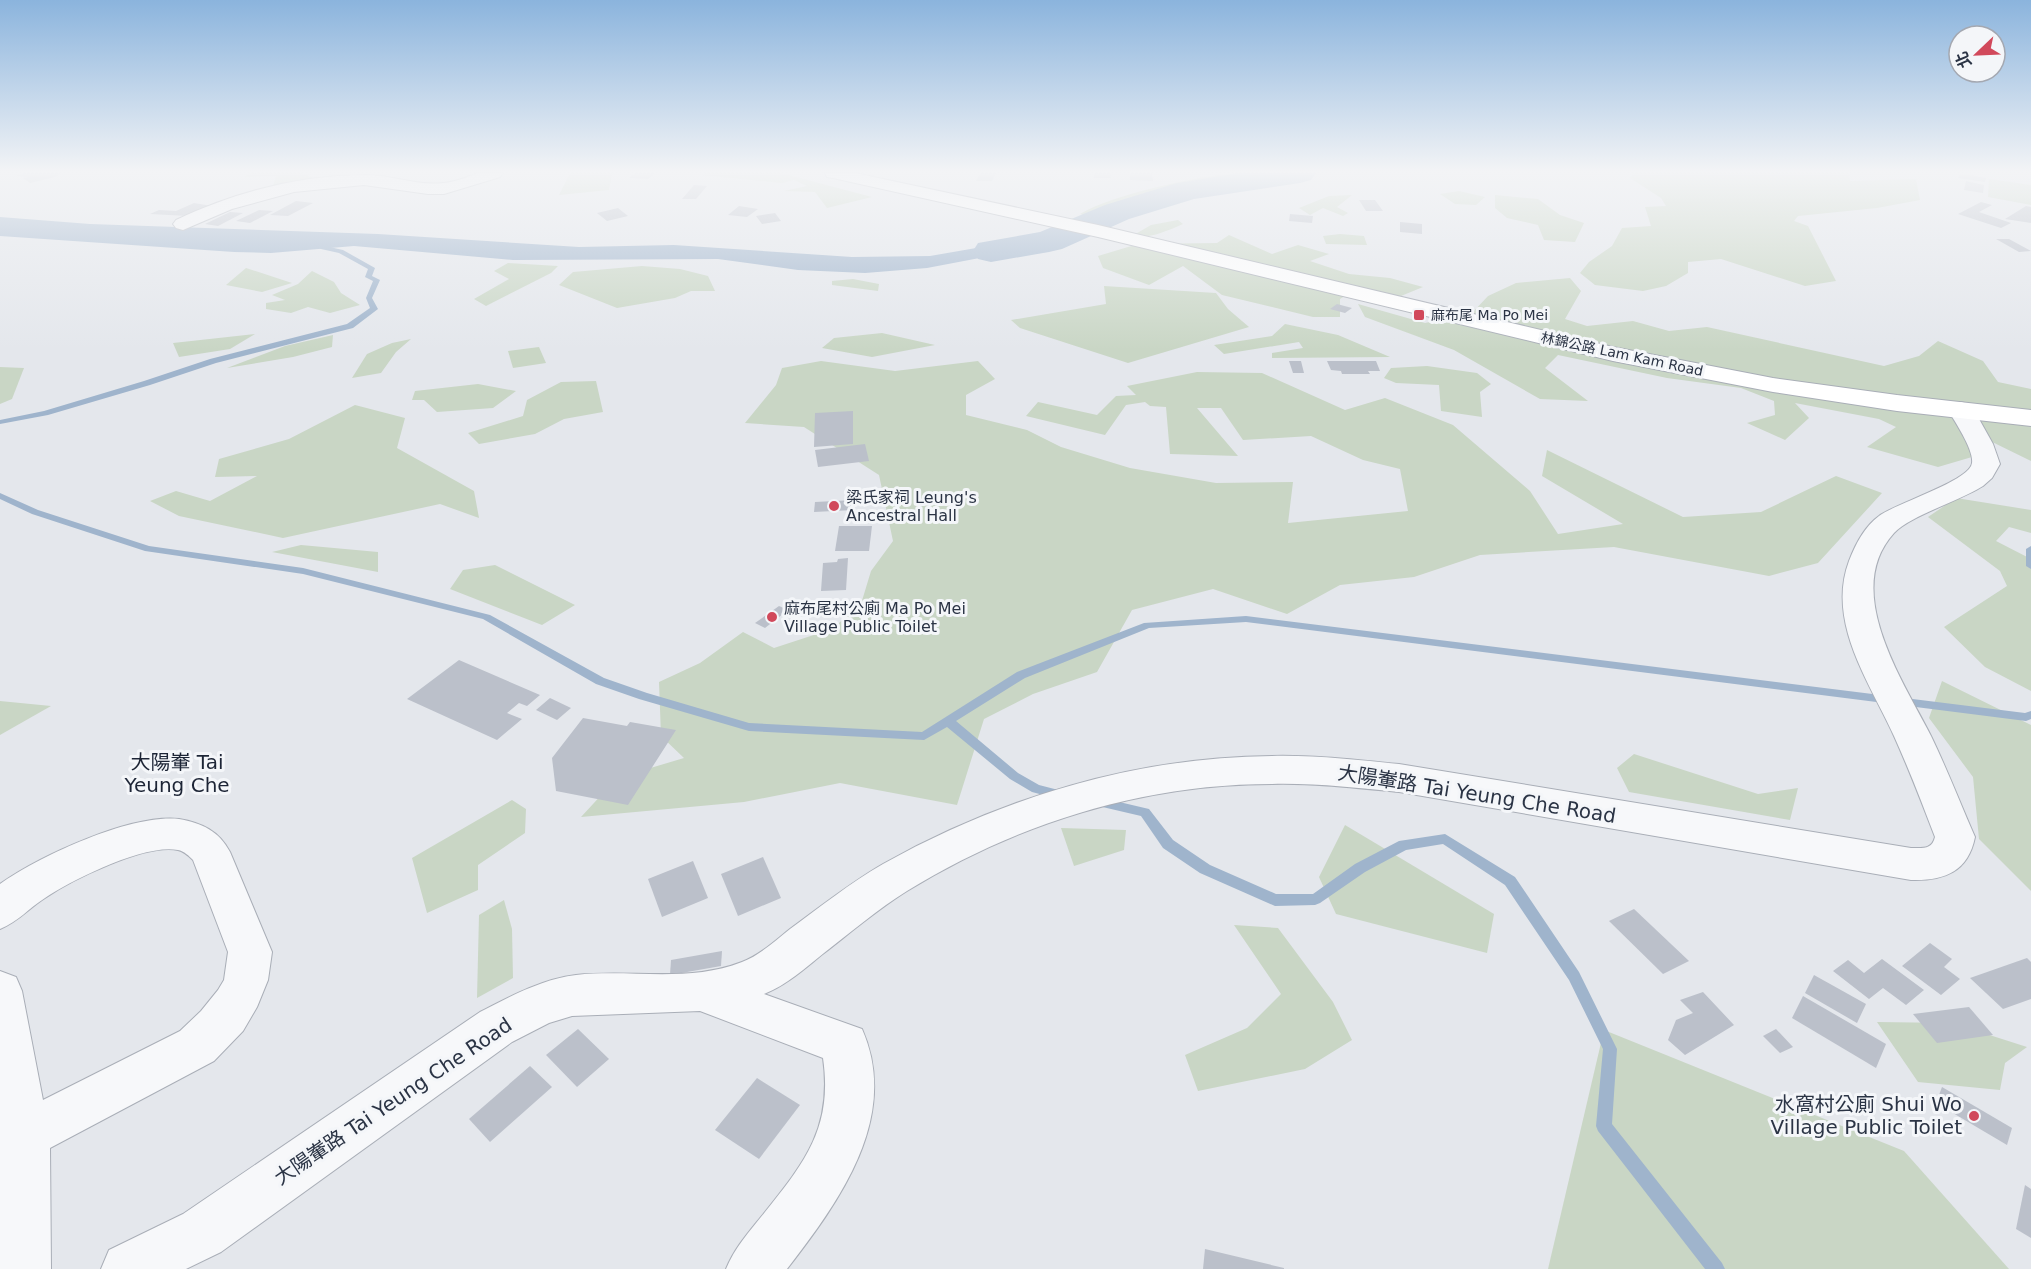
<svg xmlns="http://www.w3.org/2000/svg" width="2031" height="1269" viewBox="0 0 2031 1269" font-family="'DejaVu Sans','Noto Sans TC',sans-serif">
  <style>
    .green { fill: #c9d6c5 }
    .water { fill: #9fb4cc }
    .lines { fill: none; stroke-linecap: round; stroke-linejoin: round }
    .stream { fill: #9fb4cc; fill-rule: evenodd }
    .river { fill: #9fb4cc; fill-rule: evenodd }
    .building { fill: #bbc0ca }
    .street-casing { stroke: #a9aeb7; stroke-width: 2 }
    .secondary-casing { stroke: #a9aeb7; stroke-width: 2 }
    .street { fill: #f7f8fa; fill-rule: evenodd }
    .secondary { fill: #fff; fill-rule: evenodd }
    .poi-dot { fill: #d1495b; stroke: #f4f6f9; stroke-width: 2 }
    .labels { text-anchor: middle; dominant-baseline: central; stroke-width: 6; stroke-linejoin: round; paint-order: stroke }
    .far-poi-label { font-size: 14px; fill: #2b3445; stroke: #f4f6f9; text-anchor: start }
    .far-street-label { font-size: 14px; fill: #2b3445; stroke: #f4f6f9 }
    .poi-label { font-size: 16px; fill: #2b3445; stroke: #f4f6f9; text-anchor: start }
    .quarter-label { font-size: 20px; fill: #1d2536; stroke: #f4f6f9 }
    .near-street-label { font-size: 20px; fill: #2b3445; stroke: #f4f6f9 }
    .near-poi-label { font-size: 20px; fill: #2b3445; stroke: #f4f6f9; text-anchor: end }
  </style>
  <rect width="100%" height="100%" fill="#e4e7ec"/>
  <g class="green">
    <polygon points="250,173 302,173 313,178 296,184 273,186 276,176 244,177"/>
    <polygon points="570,173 617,173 612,174 609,190 559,195"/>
    <polygon points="706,173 781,173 872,197 827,208 815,192 784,191 807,186 794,180 782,183 702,175"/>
    <path d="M 1237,173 L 1234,178 L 1199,182 L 1089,217 L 1080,214 C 1114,194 1198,176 1237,173 Z"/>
    <polygon points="1634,173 1849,173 1850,181 1916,179 1920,200 1877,208 1798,216 1794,221 1808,226 1836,281 1805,286 1721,259 1688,262 1688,273 1666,286 1643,291 1595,285 1580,273 1589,262 1612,246 1622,228 1651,226 1645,207 1666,206 1661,198 1630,178"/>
    <polygon points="1989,179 2031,185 2031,205 1988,197"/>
    <polygon points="1459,191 1485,197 1476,205 1455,204 1440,194"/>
    <polygon points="1352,195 1337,207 1348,213 1343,216 1323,208 1310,215 1299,208 1329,196"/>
    <polygon points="1495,195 1538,199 1560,215 1584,223 1575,242 1544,240 1538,225 1507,218 1495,208"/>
    <path d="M 1178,220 L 1183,224 C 1169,230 1148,240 1132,236 L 1151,225 Z"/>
    <polygon points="1340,234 1364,236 1367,245 1326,244 1323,236"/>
    <polygon points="1229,235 1272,254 1298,245 1329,254 1310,261 1349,274 1390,278 1423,287 1401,296 1356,289 1340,299 1340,317 1313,317 1222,295 1183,266 1149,285 1103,268 1098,256 1138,244 1217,243"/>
    <polygon points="508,263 558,266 551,273 486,306 474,299 509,279 494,271"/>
    <polygon points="642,266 680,269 708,276 715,291 691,291 675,298 617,308 559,285 573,272"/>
    <polygon points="246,268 292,283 262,292 226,285"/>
    <polygon points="312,271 334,282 341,293 360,305 330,313 308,307 291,313 266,309 266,303 285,300 272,295 298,284"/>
    <polygon points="1570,278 1581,291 1565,319 1587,326 1633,321 1669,331 1707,327 1884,366 1919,356 1938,341 1983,361 1998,382 2031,389 2031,461 1982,437 1972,457 1938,467 1867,447 1896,427 1879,419 1795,403 1809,418 1785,440 1747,423 1775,415 1774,401 1741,388 1667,378 1558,355 1545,368 1588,401 1540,399 1454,350 1365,317 1358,304 1425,323 1472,313 1488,296 1516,283"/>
    <polygon points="853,279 879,284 878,291 832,285 832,281"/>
    <polygon points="1104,286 1216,293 1228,309 1249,327 1128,363 1020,328 1011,320 1106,304"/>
    <polygon points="1285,324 1338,335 1390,357 1272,358 1272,353 1303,348 1299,342 1224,354 1214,345 1272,336"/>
    <polygon points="882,333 935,345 872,357 822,348 834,338"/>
    <polygon points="255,334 230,349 179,357 173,343"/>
    <polygon points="333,335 332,347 293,357 227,368 285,346"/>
    <polygon points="411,339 396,352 381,373 352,378 367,354 392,343"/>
    <polygon points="539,347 546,363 513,368 508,351"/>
    <polygon points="821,361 895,371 978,361 995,379 966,395 966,415 1027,430 1061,447 1130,468 1216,483 1293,482 1288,523 1408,511 1400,469 1363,460 1311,436 1243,440 1221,408 1197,408 1238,456 1170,454 1166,407 1150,406 1145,402 1126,405 1105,435 1026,416 1038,402 1097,415 1116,396 1136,395 1127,386 1197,372 1262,373 1345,410 1385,398 1453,425 1530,491 1558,534 1623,524 1542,476 1547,450 1683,517 1761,512 1836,476 1882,493 1818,563 1769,576 1614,547 1480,555 1414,577 1340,585 1287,614 1213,589 1132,610 1097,672 1033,694 984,719 957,805 840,783 744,802 581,817 617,778 684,758 661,736 659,682 700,663 743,632 774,648 832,629 861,604 871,571 893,541 879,475 804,427 745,423 776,385 782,368"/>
    <polygon points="1427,366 1477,373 1491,384 1480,392 1482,417 1441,411 1439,385 1396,383 1384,378 1391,368"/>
    <polygon points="0,367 24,368 12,399 0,404"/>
    <polygon points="596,381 603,412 564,419 535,434 479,444 468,433 523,416 527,400 561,382"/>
    <polygon points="478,384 516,391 493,408 437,412 424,400 412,400 415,391"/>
    <polygon points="355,405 405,418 397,448 474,491 479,518 440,504 283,538 179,516 150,501 176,491 210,501 257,476 215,477 219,459 289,439"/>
    <polygon points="1956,498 2031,510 2031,533 2009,527 1996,541 2031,559 2031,691 1985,667 1944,627 2007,586 2000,571 1928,517"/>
    <polygon points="301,545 378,552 378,572 272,552"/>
    <polygon points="495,565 575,605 542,625 450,589 463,570"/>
    <polygon points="1942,681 2031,725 2031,891 1979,839 1973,777 1929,718"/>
    <polygon points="0,701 51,706 0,735"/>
    <polygon points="1634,754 1758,794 1798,788 1790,820 1629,792 1617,768"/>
    <polygon points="512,800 526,809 525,833 478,865 478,890 427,913 412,858"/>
    <polygon points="1345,825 1494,914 1487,953 1336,914 1319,877"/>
    <polygon points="1061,828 1126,830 1124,850 1074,866"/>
    <polygon points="504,900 512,929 513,978 477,998 479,915"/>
    <polygon points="1234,925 1278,928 1333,1002 1352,1040 1305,1069 1198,1091 1185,1055 1247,1028 1281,994"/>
    <polygon points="1877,1022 1952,1023 2027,1047 2005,1063 2000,1090 1918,1082"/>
    <polygon points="1604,1030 1904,1151 2009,1269 1548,1269"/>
  </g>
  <polygon class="water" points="0,217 90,224 378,234 579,247 674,245 852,257 930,256 1057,234 1070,233 1077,236 1069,241 927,268 865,273 798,270 718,259 513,260 354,246 271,253 234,252 0,236"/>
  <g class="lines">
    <g class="stream">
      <polygon points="312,239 325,246 343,250 375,268 372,276 380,280 372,298 378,309 353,328 216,363 150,385 48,415 0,424 0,420 44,411 144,381 210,359 347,324 370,308 366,298 373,281 365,277 368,269 339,253 321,249 310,242 309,241"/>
      <polygon points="0,493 38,510 149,546 303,568 490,615 604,678 647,693 749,723 922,732 1017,672 1144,623 1246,616 2025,713 2031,711 2031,719 2026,721 1246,622 1149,628 1025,678 956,721 1018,773 1039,785 1066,792 1068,795 1066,798 1062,800 1032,792 1010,779 947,727 924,740 749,731 639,699 596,684 483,619 303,574 145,551 32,514 0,499"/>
      <polygon points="2031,546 2031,569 2026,566 2026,549"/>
      <polygon points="1098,797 1149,809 1173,840 1210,865 1276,894 1313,894 1355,864 1399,841 1445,834 1515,877 1579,972 1617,1049 1612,1124 1722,1263 1725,1269 1705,1269 1598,1131 1596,1126 1603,1049 1569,980 1505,885 1443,844 1406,850 1365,872 1320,903 1315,905 1275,906 1200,873 1163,848 1141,816 1094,805 1092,802 1094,799"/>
    </g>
    <polygon class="river" points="1239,173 1316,173 1311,180 1300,183 1194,199 1129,219 1062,249 1049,252 991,262 978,259 973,251 978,243 1040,232 1105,205 1177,183"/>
  </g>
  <g class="building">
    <polygon points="24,173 61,173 55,177 30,183 23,178 28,177 16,176"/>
    <polygon points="635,173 656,173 648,179 629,178"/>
    <polygon points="980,173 996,173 992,181 976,181"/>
    <polygon points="1094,173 1110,173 1111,178 1094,178"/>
    <polygon points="1130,173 1152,173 1153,181 1130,180"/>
    <polygon points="1966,174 1986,178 1985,182 1958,178 1959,175"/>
    <polygon points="1966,181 1984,185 1983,193 1964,190"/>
    <polygon points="694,185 707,186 696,199 682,199"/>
    <polygon points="1359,200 1375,200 1383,211 1366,211"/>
    <polygon points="296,201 313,203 288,216 270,215"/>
    <polygon points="1981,202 1992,205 1979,212 2011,223 2001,228 1958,214"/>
    <polygon points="194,203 212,206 188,216 150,214 159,210 176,211"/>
    <polygon points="739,206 758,209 747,217 728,215"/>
    <polygon points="2026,206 2031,207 2031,223 2005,219"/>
    <polygon points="618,208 628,216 607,221 597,213"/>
    <polygon points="259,210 273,211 250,223 236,221"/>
    <polygon points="230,212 243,213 218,226 205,224"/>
    <polygon points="775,213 781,221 762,224 756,216"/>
    <polygon points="1290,214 1313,216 1312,223 1289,221"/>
    <polygon points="1400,222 1422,224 1422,234 1400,232"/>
    <polygon points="1996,239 2009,239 2031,251 2019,252"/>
    <polygon points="1337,304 1352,308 1345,313 1330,309"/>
    <polygon points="1289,361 1301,361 1304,373 1293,373"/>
    <polygon points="1327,361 1376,361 1380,371 1368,371 1370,374 1342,374 1341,371 1331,370"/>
    <polygon points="853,411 853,444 814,447 815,413"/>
    <polygon points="865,444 869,461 818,467 815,450"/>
    <polygon points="854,500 854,510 814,512 815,502"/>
    <polygon points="839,526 872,526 869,551 835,551"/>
    <polygon points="848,558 846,590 821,591 823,563 837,562 838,559"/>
    <polygon points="779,606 788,610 765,628 755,623"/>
    <polygon points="459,660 540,695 527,706 519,703 507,713 522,719 497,740 407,699"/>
    <polygon points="550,698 571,708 557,720 536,710"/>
    <polygon points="583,718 627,726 630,722 676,730 628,805 556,791 552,758"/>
    <polygon points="763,857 781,898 738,916 721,874"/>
    <polygon points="693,861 708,898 662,917 648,879"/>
    <polygon points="1634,909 1689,961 1663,974 1609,921"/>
    <polygon points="1930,943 1952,959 1944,967 1960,979 1941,995 1902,966"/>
    <polygon points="722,951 721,966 670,975 671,960"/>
    <polygon points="2027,958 2031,962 2031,999 2003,1009 1970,978"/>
    <polygon points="1882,959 1924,990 1906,1005 1883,988 1869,999 1833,971 1848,960 1864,973"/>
    <polygon points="1814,975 1866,1004 1857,1023 1805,993"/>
    <polygon points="1703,992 1734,1025 1685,1055 1668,1040 1676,1020 1693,1013 1680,1000"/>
    <polygon points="1803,996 1886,1044 1876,1068 1792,1018"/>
    <polygon points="1969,1007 1993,1035 1937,1043 1913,1014"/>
    <polygon points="578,1029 609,1059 577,1087 546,1055"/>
    <polygon points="1776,1029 1793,1047 1780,1053 1763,1036"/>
    <polygon points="530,1066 552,1087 490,1142 469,1119"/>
    <polygon points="757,1078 800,1105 759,1159 715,1130"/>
    <polygon points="1942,1087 2012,1128 2007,1145 1936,1103"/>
    <polygon points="2025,1185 2031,1189 2031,1238 2016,1229"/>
    <polygon points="1205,1249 1284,1268 1284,1269 1203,1269"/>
  </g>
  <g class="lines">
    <g class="street-casing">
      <g id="street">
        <path d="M 478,173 L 503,173 L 500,177 L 444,194 L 428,194 L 364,185 L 294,192 L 232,209 L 183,230 L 176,228 L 173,224 L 176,220 C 235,192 301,175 366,175 C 392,175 417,186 443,183 C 456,182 467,177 478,173 Z"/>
        <path d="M 1961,402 L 1970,405 L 1974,410 L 1993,444 L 2000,464 L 1992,478 L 1983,486 C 1959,501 1910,516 1894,533 C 1841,591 1904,682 1931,736 C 1947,769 1960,803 1975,837 C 1968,872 1944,881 1911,880 L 1399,792 C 1357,788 1315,783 1272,784 C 1144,784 1017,823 907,891 C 878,909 851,932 824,953 C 805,968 787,985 764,994 L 862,1029 C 901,1117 839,1202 787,1269 L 726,1269 C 735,1247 750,1231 765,1212 C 806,1161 833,1126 823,1058 L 700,1011 L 572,1016 L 549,1023 L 512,1042 L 221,1252 L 186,1269 L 101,1269 L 109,1250 L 183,1214 L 480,1012 C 509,997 542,979 576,975 C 630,969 689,983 742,962 C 760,955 775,941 790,929 C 820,907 850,883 883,864 C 1001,798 1135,757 1272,756 C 1314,755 1357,760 1399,764 L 1911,848 C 1922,848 1932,850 1935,837 C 1922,803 1909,769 1894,736 C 1870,683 1826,622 1849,561 C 1855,545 1865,526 1879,516 C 1894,504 1970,481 1972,463 C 1974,450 1955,422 1948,410 L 1952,405 Z"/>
        <path d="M 179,819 C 202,823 219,831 230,852 L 272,952 L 268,980 L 257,1007 L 243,1031 L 214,1061 L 50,1148 L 51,1269 L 0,1269 L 0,971 L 16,977 L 22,991 L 43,1100 L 180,1031 L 201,1011 L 218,990 L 224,980 L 228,952 L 193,860 C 189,856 184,851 178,850 C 146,843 71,880 45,898 C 29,908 18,922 0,929 L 0,884 C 40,856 130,814 179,819 Z"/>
      </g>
    </g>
    <g class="secondary-casing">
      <polygon id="secondary" points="825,173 855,173 1098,225 1613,347 1773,378 1897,395 2031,410 2031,426 1897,411 1773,392 1613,361 1098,237 833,178 827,177"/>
    </g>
    <use href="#street" class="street"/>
    <use href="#secondary" class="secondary"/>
  </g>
  <linearGradient id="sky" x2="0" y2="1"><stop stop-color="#8bb4dd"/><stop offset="0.49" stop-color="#f3f4f6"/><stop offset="1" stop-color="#f3f4f6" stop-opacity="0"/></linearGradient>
  <rect width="2031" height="350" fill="url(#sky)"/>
  <g class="poi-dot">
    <rect x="1413" y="309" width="12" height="12" rx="3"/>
    <circle cx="834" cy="506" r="6"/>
    <circle cx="772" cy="617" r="6"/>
    <circle cx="1974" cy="1116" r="6"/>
  </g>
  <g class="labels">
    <g class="far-poi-label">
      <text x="1431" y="315">麻布尾 Ma Po Mei</text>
    </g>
    <g class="far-street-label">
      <text transform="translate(1622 354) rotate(12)">林錦公路 Lam Kam Road</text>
    </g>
    <g class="poi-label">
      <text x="846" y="497">梁氏家祠 Leung's<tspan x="846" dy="18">Ancestral Hall</tspan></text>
      <text x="784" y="608">麻布尾村公廁 Ma Po Mei<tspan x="784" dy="18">Village Public Toilet</tspan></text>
    </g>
    <g class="quarter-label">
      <text x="177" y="762">大陽輋 Tai<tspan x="177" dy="23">Yeung Che</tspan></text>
    </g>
    <g class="near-street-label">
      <text transform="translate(1477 794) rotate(9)">大陽輋路 Tai Yeung Che Road</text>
      <text transform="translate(393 1101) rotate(-34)">大陽輋路 Tai Yeung Che Road</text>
    </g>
    <g class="near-poi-label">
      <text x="1962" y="1104">水窩村公廁 Shui Wo<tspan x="1962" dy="23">Village Public Toilet</tspan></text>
    </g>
  </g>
  <g transform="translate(1977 54) rotate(247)"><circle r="28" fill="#f4f6f9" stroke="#a4a8b1" stroke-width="1.5"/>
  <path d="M0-4.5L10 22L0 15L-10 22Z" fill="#d1495b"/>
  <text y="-9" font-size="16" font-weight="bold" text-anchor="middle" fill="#2b3445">北</text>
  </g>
</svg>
